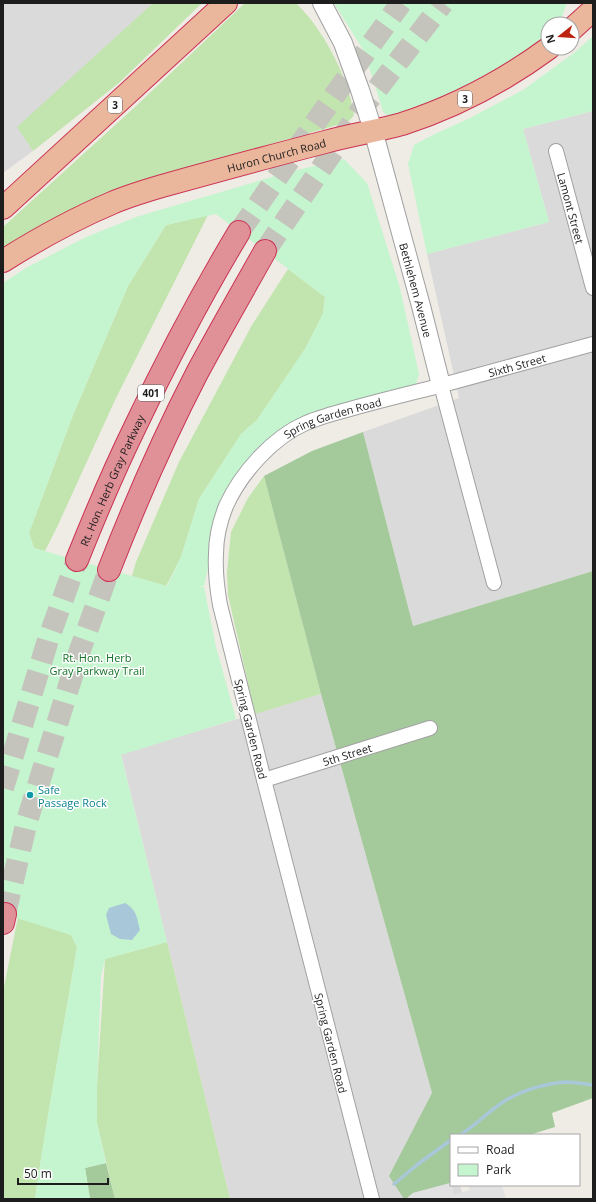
<svg xmlns="http://www.w3.org/2000/svg" width="596" height="1202" viewBox="0 0 596 1202" font-family="'Open Sans',sans-serif">
  <style>
    .residential { fill: #dbdada }
    .grass { fill: #c2e4ae }
    .forest { fill: #a4ca9c }
    .park { fill: #c4f5ce; fill-rule: evenodd }
    .parking { fill: #e1e1e1 }
    .water { fill: #a8c7d8 }
    .lines { fill: none; stroke-linecap: round; stroke-linejoin: round }
    .stream { stroke: #a8c7d8; stroke-width: 3.5 }
    .motorway-tunnel { stroke: #c4c3bc; stroke-width: 22; stroke-dasharray: 22 11; stroke-linecap: butt }
    .minor-casing { stroke: #a1a1a1; stroke-width: 16 }
    .tertiary-casing { stroke: #a1a1a1; stroke-width: 20 }
    .trunk-casing { stroke: #cb3254; stroke-width: 24 }
    .motorway-casing { stroke: #cb3254; stroke-width: 24 }
    .minor { stroke: #fff; stroke-width: 14 }
    .tertiary { stroke: #fff; stroke-width: 18 }
    .trunk { stroke: #eab69c; stroke-width: 22 }
    .motorway { stroke: #df9197; stroke-width: 22 }
    .culture-dot { fill: #0f9aa8; stroke: #fff; stroke-width: 1.5 }
    .labels { text-anchor: middle; dominant-baseline: central; stroke-width: 3; stroke-linejoin: round; paint-order: stroke }
    .shield { fill: #fff; stroke: #616161; stroke-width: 1 }
    .shield-label { font-size: 10px; font-weight: bold; fill: #1d1d1d }
    .street-label { font-size: 11px; fill: #1d1d1d; stroke: #fff }
    .park-label { font-size: 11px; fill: #147327; stroke: #fff }
    .culture-label { font-size: 11px; fill: #0d838f; stroke: #fff; text-anchor: start }
  </style>
  <rect width="100%" height="100%" fill="#eeece4"/>
  <g class="residential">
    <polygon points="3,3 153,3 18,127 33,151 3,173"/>
    <polygon points="593,111 593,571 413,626 363,432 459,398 427,254 549,222 523,129"/>
    <polygon points="321,694 432,1093 451,1156 451,1185 460,1185 464,1199 230,1199 121,754"/>
  </g>
  <g class="grass">
    <polygon points="153,3 202,3 120,82 33,151 17,127"/>
    <path d="M 245,3 L 296,3 C 323,29 349,78 354,115 L 348,122 L 183,169 L 3,252 L 3,227 L 135,107 Z"/>
    <polygon points="208,215 115,400 58,525 45,551 34,548 29,533 73,415 128,286 166,225"/>
    <polygon points="288,269 325,297 323,314 305,349 257,420 241,434 199,499 181,557 166,586 132,576 136,562 179,462 252,325"/>
    <polygon points="264,476 321,694 255,714 228,595 227,572 231,532 248,498"/>
    <path d="M 18,917 L 71,935 L 77,947 C 63,1031 47,1115 35,1199 L 3,1199 L 3,992 Z"/>
    <polygon points="167,942 230,1199 115,1199 97,1123 97,1086 105,959"/>
  </g>
  <g class="forest">
    <polygon points="363,432 413,626 593,571 593,1098 552,1113 555,1127 529,1135 451,1135 451,1184 450,1183 413,1193 406,1199 404,1199 389,1176 432,1093 321,694 264,476 312,451"/>
    <polygon points="106,1163 115,1199 90,1199 85,1168"/>
  </g>
  <g class="park">
    <polygon points="334,3 567,3 559,24 548,24 548,34 522,55 456,92 390,117 383,112 373,79 362,48"/>
    <polygon points="593,36 593,111 523,129 549,222 427,254 408,164 414,145 435,134 470,118 523,90 574,53"/>
    <path d="M 344,159 L 367,183 L 400,288 L 419,374 L 416,384 L 309,416 L 223,499 L 204,586 L 198,586 L 204,587 L 216,647 L 236,719 L 121,755 L 167,942 L 105,959 L 101,976 L 97,1086 L 97,1123 L 106,1163 L 85,1168 L 90,1199 L 35,1199 C 47,1115 63,1031 77,947 L 71,935 L 3,914 L 3,283 L 26,268 L 84,238 L 136,217 L 289,172 ZM 216,214 L 325,297 L 323,314 L 305,349 L 257,420 L 241,434 L 199,499 L 181,557 L 167,586 L 34,548 L 29,533 L 73,415 L 128,286 L 166,225 Z"/>
  </g>
  <polygon class="parking" points="451,1183 454,1195 470,1190 468,1185 502,1185 506,1199 406,1199 413,1193"/>
  <path class="water" d="M 125,903 C 137,910 137,918 140,930 L 132,940 L 120,939 L 111,934 L 106,915 L 109,908 Z"/>
  <g class="lines">
    <g class="stream">
      <path d="M 460,1135 C 473,1127 484,1116 496,1107 C 515,1092 542,1084 565,1082 C 574,1082 584,1084 593,1085"/>
      <polyline points="394,1184 418,1164 451,1140"/>
    </g>
    <g class="motorway-tunnel">
      <polyline points="239,232 334,96 401,3"/>
      <polyline points="265,251 361,110 443,3"/>
      <polyline points="3,788 48,640 77,560"/>
      <polyline points="5,914 27,821 80,650 109,570"/>
    </g>
    <g class="minor-casing">
      <g id="minor">
        <path id="s1" d="M 556,151 L 593,288"/>
        <polyline points="441,385 494,583"/>
        <path id="s2" d="M 264,780 L 430,728"/>
        <path id="s3" d="M 372,1199 L 264,780 L 220,605 C 217,588 215,571 216,554 C 216,538 220,521 226,506 C 241,473 273,437 306,423 C 320,417 335,413 350,409 C 378,401 407,394 435,387 C 488,373 540,358 593,344"/>
      </g>
    </g>
    <g class="tertiary-casing">
      <g id="tertiary">
        <path id="s4" d="M 322,3 L 343,43 L 360,90 L 373,130 L 421,306 L 441,385"/>
      </g>
    </g>
    <g class="trunk-casing">
      <g id="trunk">
        <polyline points="572,29 593,10"/>
        <polyline points="3,208 226,3"/>
        <path id="s5" d="M 3,261 C 38,239 74,219 112,203 C 128,196 145,191 162,186 C 216,171 271,156 325,142 C 350,135 377,131 402,124 C 455,107 504,81 549,48"/>
      </g>
    </g>
    <g class="motorway-casing">
      <g id="motorway">
        <path id="s6" d="M 77,560 C 95,515 114,470 135,427 C 167,360 201,295 239,232"/>
        <path d="M 109,570 C 135,503 164,437 197,373 C 219,332 242,292 265,251"/>
        <polyline points="3,923 5,914"/>
      </g>
    </g>
    <use href="#minor" class="minor"/>
    <use href="#tertiary" class="tertiary"/>
    <use href="#trunk" class="trunk"/>
    <use href="#motorway" class="motorway"/>
  </g>
  <circle class="culture-dot" cx="30" cy="795" r="4"/>
  <g class="labels">
    <g class="shield">
      <rect x="458" y="91" width="14" height="16" rx="3"/>
      <rect x="108" y="97" width="14" height="16" rx="3"/>
      <rect x="138" y="385" width="26" height="16" rx="3"/>
    </g>
    <g class="shield-label">
      <text x="465" y="99">3</text>
      <text x="115" y="105">3</text>
      <text x="151" y="393">401</text>
    </g>
    <g class="street-label">
      <text stroke="none"><textPath href="#s5" startOffset="295">Huron Church Road</textPath></text>
      <text stroke="none"><textPath href="#s1" startOffset="59">Lamont Street</textPath></text>
      <text stroke="none"><textPath href="#s4" startOffset="303">Bethlehem Avenue</textPath></text>
      <text stroke="none"><textPath href="#s3" startOffset="1050">Sixth Street</textPath></text>
      <text stroke="none"><textPath href="#s3" startOffset="858">Spring Garden Road</textPath></text>
      <text stroke="none"><textPath href="#s6" startOffset="87">Rt. Hon. Herb Gray Parkway</textPath></text>
      <text transform="translate(251 729) rotate(76)">Spring Garden Road</text>
      <text stroke="none"><textPath href="#s2" startOffset="87">5th Street</textPath></text>
      <text transform="translate(331 1043) rotate(76)">Spring Garden Road</text>
    </g>
    <g class="park-label">
      <text x="97" y="657">Rt. Hon. Herb<tspan x="97" dy="13">Gray Parkway Trail</tspan></text>
    </g>
    <g class="culture-label">
      <text x="38" y="789">Safe<tspan x="38" dy="13">Passage Rock</tspan></text>
    </g>
  </g>
  <rect width="596" height="1202" fill="none" stroke="#1d1d1d" stroke-width="8"/>
  <rect x="450" y="1134" width="130" height="52" fill="#ffffff" stroke="#a5a5a5"/>
  <rect x="458" y="1147" width="20" height="6" fill="#ffffff" stroke="#a5a5a5"/>
  <text x="486" y="1154" font-size="12" fill="#1d1d1d">Road</text>
  <rect x="458" y="1164" width="20" height="12" fill="#c4f5ce" stroke="#a5a5a5"/>
  <text x="486" y="1174" font-size="12" fill="#1d1d1d">Park</text>
  <g transform="translate(560 36) rotate(253)"><circle r="19" fill="#ffffff" stroke="#a5a5a5"/>
  <path d="M0-3L7 15L0 10L-7 15Z" fill="#bb2410"/>
  <text y="-6" font-size="11" font-weight="bold" text-anchor="middle" fill="#1d1d1d">N</text>
  </g>
  <path d="M18 1178v6h90v-6" fill="none" stroke="#1d1d1d" stroke-width="2"/>
  <text x="24" y="1178" font-size="12" fill="#1d1d1d" stroke="#ffffff" stroke-width="3" paint-order="stroke">50 m</text>
</svg>
